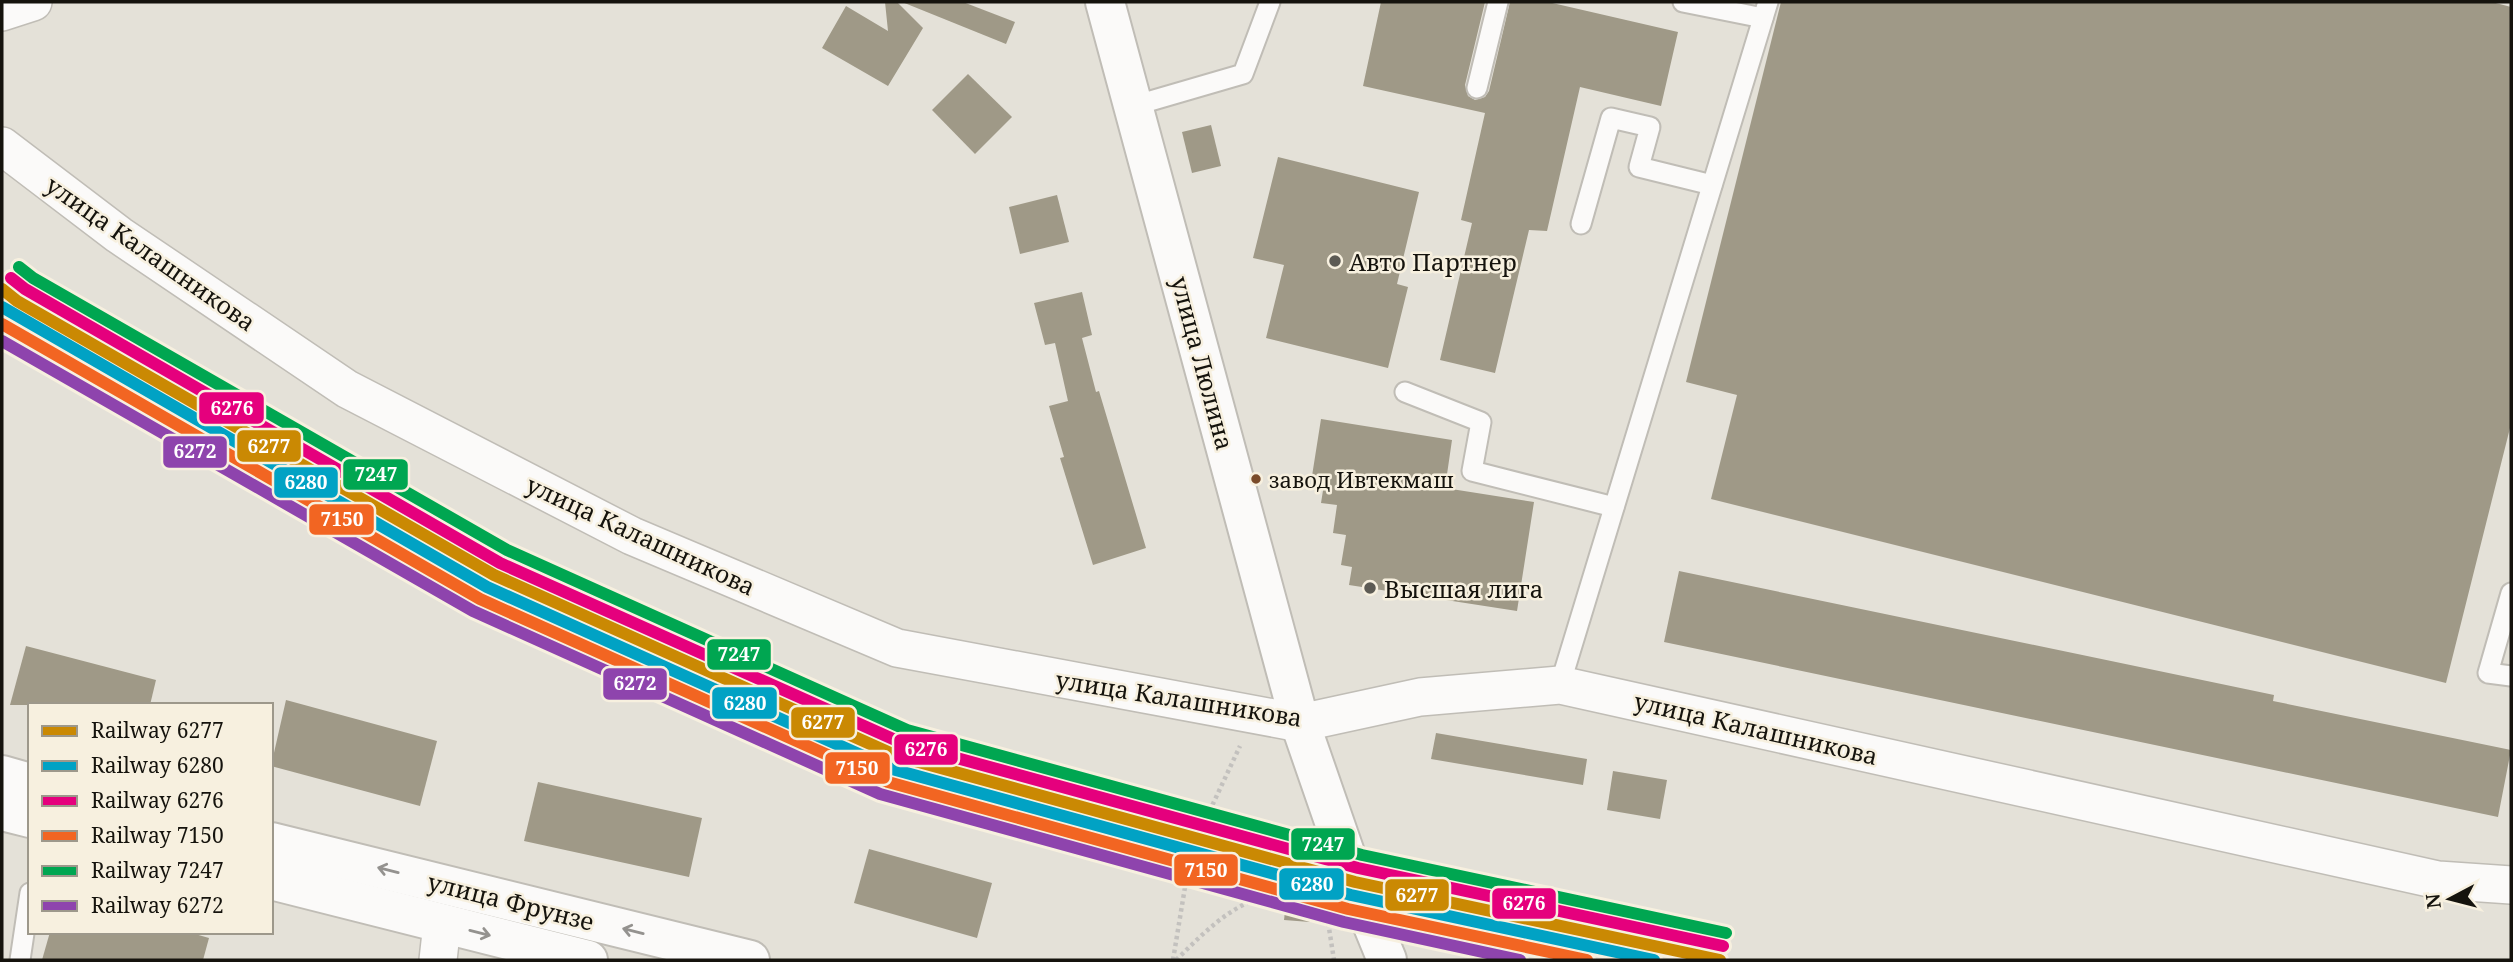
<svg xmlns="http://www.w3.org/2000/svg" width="2513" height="962" viewBox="0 0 2513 962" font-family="'Noto Serif',serif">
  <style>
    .building { fill: #9f9987 }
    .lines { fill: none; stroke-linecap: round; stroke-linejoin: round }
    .service-casing { stroke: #c0bdb6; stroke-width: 23 }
    .minor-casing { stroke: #c0bdb6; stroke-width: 40 }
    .secondary-casing { stroke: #c0bdb6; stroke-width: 42 }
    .trunk-casing { stroke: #c0bdb6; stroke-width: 42 }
    .path { stroke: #c3c1be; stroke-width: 4.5; stroke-dasharray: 3.5 3.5; stroke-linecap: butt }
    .service { stroke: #fbfaf9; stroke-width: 19 }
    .minor { stroke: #fbfaf9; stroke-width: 37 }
    .secondary { stroke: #fbfaf9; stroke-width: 38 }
    .trunk { stroke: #fbfaf9; stroke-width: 38 }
    .rail-1-casing { stroke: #f7f0df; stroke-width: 18 }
    .rail-2-casing { stroke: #f7f0df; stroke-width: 18 }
    .rail-3-casing { stroke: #f7f0df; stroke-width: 18 }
    .rail-4-casing { stroke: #f7f0df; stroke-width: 18 }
    .rail-5-casing { stroke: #f7f0df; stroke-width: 18 }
    .rail-6-casing { stroke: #f7f0df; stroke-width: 18 }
    .rail-1 { stroke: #ca8903; stroke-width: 12 }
    .rail-2 { stroke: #01a2c4; stroke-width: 12 }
    .rail-3 { stroke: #e5007d; stroke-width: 12 }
    .rail-4 { stroke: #f26522; stroke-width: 12 }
    .rail-5 { stroke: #00a651; stroke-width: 12 }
    .rail-6 { stroke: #8e44ad; stroke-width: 12 }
    .oneway { stroke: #94928f }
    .poi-dot { fill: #5d5b54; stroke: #f7f0df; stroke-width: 2.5 }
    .bus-dot { fill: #7a4b2a; stroke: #f7f0df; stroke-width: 2.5 }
    .labels { text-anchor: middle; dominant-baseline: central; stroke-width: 5; stroke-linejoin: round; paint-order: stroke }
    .bus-label { font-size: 22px; fill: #15130d; stroke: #f7f0df; text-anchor: start }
    .street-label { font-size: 24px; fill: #15130d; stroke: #f7f0df }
    .poi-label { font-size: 24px; fill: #15130d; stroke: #f7f0df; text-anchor: start }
    .line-badge { stroke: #f7f0df; stroke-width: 2.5 }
    .badge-label { font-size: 19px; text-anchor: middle; font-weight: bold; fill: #fff }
  </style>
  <rect width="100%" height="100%" fill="#e4e1d8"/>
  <g class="building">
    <polygon points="885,2 897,2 923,28 888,86 822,48 846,6 888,31"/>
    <polygon points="902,2 963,2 1015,22 1006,44"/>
    <polygon points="1381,2 1485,2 1465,85 1468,96 1475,100 1485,97 1489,91 1510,2 1548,2 1678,32 1661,106 1580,87 1547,231 1529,230 1495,373 1440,360 1472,223 1461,220 1485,113 1363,86"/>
    <polygon points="1781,2 2492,2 2511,7 2511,424 2446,683 1711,499 1737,395 1686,382"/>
    <polygon points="968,74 1012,117 975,154 932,110"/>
    <polygon points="1211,125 1221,166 1192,173 1182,132"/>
    <polygon points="1278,157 1419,192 1397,284 1408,287 1388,368 1266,338 1284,265 1253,258"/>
    <polygon points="1057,195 1069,242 1020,254 1009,207"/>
    <polygon points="1082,292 1092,335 1082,338 1096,392 1099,391 1146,548 1093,565 1060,458 1064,457 1049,406 1068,401 1055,343 1045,345 1034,303"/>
    <polygon points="1321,419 1452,440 1445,488 1534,502 1517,611 1349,585 1352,567 1341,565 1346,535 1333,533 1337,505 1321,503 1325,478 1312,476"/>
    <polygon points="1679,571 2274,695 2273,701 2511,750 2498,817 1664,642"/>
    <polygon points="26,646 156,680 150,705 10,705"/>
    <polygon points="286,700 437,741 420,806 271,766"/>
    <polygon points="1436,733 1587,759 1583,785 1431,759"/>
    <polygon points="1613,771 1667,780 1660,819 1607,810"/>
    <polygon points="538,782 702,818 689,877 524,841"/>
    <polygon points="869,849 992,883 977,938 854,903"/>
    <polygon points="1287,894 1312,897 1310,922 1284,920"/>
    <polygon points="50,932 188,932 209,938 203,960 42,960"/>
  </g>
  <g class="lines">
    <g class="service-casing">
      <g id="service">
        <polyline points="1683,2 1763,18"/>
        <polyline points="1477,88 1498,2"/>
        <polyline points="1133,106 1243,74 1270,2"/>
        <polyline points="1581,224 1611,118 1650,127 1639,167 1712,185"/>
        <polyline points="1405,392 1481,422 1472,471 1614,507"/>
        <polyline points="2511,593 2488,673 2511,676"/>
        <polyline points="1560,685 1768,2"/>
        <polyline points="20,960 30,893"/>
      </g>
    </g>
    <g class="minor-casing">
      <g id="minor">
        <polyline points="2,12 33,2"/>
        <polyline points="2,146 119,235 347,389 632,536 897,648 1300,723 1420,697 1560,685 2438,880 2511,885"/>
        <polyline points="438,960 442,924"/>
      </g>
    </g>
    <g class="secondary-casing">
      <polyline id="secondary" points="1105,2 1300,723 1355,882 1387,960"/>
    </g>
    <g class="trunk-casing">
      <g id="trunk">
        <polyline points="2,775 30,783"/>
        <polyline points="2,811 30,818"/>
        <polyline points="271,842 750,960"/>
        <polyline points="271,880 588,960"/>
      </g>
    </g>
    <g class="path">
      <polyline points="1326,909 1334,960"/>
      <polyline points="1173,960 1187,875 1197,838 1240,746"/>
      <path d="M 1176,960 C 1213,924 1241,894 1296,891 C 1304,890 1315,889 1322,890"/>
    </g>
    <use href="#service" class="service"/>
    <use href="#minor" class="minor"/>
    <use href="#secondary" class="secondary"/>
    <use href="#trunk" class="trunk"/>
    <g class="rail-1-casing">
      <polyline id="rail-1" points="2,289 17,301 494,575 897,756 1355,882 1720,960"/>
    </g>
    <g class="rail-2-casing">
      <polyline id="rail-2" points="2,307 487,587 892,769 1351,895 1654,960"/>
    </g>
    <g class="rail-3-casing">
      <polyline id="rail-3" points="11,278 25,289 500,563 902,743 1358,868 1723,946"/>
    </g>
    <g class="rail-4-casing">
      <polyline id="rail-4" points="2,324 480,599 888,782 1348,909 1587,960"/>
    </g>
    <g class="rail-5-casing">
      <polyline id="rail-5" points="19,267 33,278 507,550 907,730 1362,855 1726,933"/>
    </g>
    <g class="rail-6-casing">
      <polyline id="rail-6" points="2,341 473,611 880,794 1344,922 1520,960"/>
    </g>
    <use href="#rail-1" class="rail-1"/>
    <use href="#rail-2" class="rail-2"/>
    <use href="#rail-3" class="rail-3"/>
    <use href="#rail-4" class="rail-4"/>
    <use href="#rail-5" class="rail-5"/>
    <use href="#rail-6" class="rail-6"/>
  </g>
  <defs><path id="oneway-shaft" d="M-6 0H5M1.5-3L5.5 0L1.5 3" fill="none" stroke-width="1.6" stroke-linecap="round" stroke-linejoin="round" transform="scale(1.75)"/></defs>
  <g class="oneway">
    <use href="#oneway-shaft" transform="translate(388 870) rotate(-166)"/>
    <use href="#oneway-shaft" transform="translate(633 931) rotate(-166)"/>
    <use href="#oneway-shaft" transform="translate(480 933) rotate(14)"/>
  </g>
  <g class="poi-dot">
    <circle cx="1335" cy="261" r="7"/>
    <circle cx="1370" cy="588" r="7"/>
  </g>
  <circle class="bus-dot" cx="1256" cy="479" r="6"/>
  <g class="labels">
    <g class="bus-label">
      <text x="1269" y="479">завод Ивтекмаш</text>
    </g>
    <g class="street-label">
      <text transform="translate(151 253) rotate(35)">улица Калашникова</text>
      <text transform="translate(1203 363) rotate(75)">улица Люлина</text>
      <text transform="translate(641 535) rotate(25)">улица Калашникова</text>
      <text transform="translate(1179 698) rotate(9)">улица Калашникова</text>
      <text transform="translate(1756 728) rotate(13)">улица Калашникова</text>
      <text transform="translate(511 901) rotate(14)">улица Фрунзе</text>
    </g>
    <g class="poi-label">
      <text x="1349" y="261">Авто Партнер</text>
      <text x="1384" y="588">Высшая лига</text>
    </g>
  </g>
  <g class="line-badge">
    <rect x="198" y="391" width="67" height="34" rx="7" fill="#e5007d"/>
    <rect x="236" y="429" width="66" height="34" rx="7" fill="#ca8903"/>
    <rect x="162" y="435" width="66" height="34" rx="7" fill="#8e44ad"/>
    <rect x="342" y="458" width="67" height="33" rx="7" fill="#00a651"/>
    <rect x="273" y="466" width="66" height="33" rx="7" fill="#01a2c4"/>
    <rect x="308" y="503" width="67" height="33" rx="7" fill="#f26522"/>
    <rect x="706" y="638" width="66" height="33" rx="7" fill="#00a651"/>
    <rect x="602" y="667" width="66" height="34" rx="7" fill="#8e44ad"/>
    <rect x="711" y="686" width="67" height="34" rx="7" fill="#01a2c4"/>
    <rect x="790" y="706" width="66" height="33" rx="7" fill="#ca8903"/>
    <rect x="893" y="733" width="66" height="33" rx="7" fill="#e5007d"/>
    <rect x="824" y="751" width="67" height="34" rx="7" fill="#f26522"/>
    <rect x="1290" y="827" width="66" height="34" rx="7" fill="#00a651"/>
    <rect x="1173" y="853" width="66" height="34" rx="7" fill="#f26522"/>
    <rect x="1278" y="867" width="67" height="34" rx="7" fill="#01a2c4"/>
    <rect x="1384" y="878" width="66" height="34" rx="7" fill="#ca8903"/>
    <rect x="1491" y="887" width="66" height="33" rx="7" fill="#e5007d"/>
  </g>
  <g class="badge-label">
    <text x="232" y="415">6276</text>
    <text x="269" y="453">6277</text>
    <text x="195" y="458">6272</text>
    <text x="376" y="481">7247</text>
    <text x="306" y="489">6280</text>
    <text x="342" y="526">7150</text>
    <text x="739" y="661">7247</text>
    <text x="635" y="690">6272</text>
    <text x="745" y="710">6280</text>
    <text x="823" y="729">6277</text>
    <text x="926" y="756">6276</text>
    <text x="857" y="775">7150</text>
    <text x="1323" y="851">7247</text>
    <text x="1206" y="877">7150</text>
    <text x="1312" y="891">6280</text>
    <text x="1417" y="902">6277</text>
    <text x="1524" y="910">6276</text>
  </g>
  <rect width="2513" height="962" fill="none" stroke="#15130d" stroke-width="7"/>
  <rect x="28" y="703" width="245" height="231" fill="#f7f0df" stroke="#9d988b" stroke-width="2"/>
  <rect x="42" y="726" width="35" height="10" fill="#ca8903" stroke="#9d988b" stroke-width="2"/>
  <text x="91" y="738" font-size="21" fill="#15130d">Railway 6277</text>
  <rect x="42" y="761" width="35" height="10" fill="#01a2c4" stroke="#9d988b" stroke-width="2"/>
  <text x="91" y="773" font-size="21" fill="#15130d">Railway 6280</text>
  <rect x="42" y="796" width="35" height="10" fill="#e5007d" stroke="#9d988b" stroke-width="2"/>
  <text x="91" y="808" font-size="21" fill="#15130d">Railway 6276</text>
  <rect x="42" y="831" width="35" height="10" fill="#f26522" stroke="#9d988b" stroke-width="2"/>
  <text x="91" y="843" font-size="21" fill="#15130d">Railway 7150</text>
  <rect x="42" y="866" width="35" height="10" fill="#00a651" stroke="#9d988b" stroke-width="2"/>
  <text x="91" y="878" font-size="21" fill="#15130d">Railway 7247</text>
  <rect x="42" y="901" width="35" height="10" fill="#8e44ad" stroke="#9d988b" stroke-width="2"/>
  <text x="91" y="913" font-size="21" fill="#15130d">Railway 6272</text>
  <g transform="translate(2450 899) rotate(263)" stroke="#f7f0df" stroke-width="5" paint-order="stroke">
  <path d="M0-5L12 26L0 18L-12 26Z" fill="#15130d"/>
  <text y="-10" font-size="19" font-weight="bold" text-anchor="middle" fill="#15130d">N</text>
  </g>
</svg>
